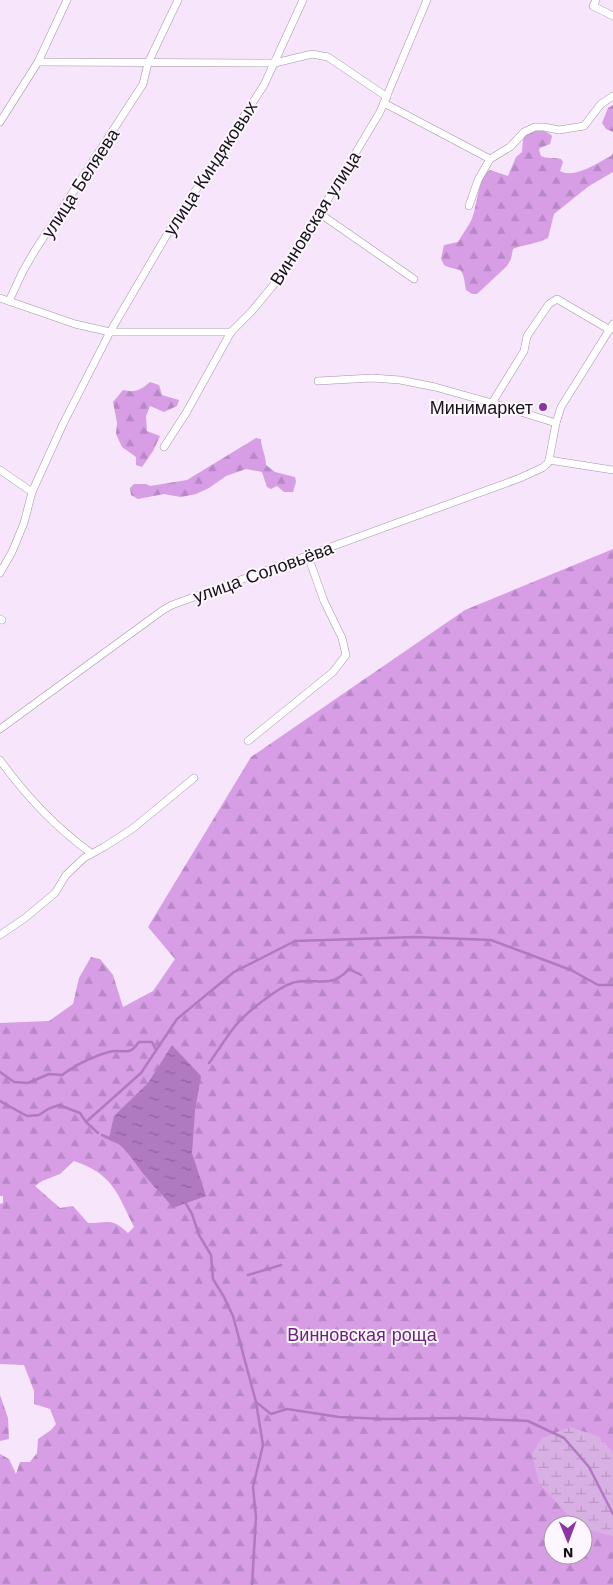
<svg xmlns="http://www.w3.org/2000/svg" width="613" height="1585" viewBox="0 0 613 1585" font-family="'Work Sans',sans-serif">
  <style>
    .forest { fill: url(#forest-firs); fill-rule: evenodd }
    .wetland { fill: url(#wetland-marsh) }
    .water { fill: url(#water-ripples) }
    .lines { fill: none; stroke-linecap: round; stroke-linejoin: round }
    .stream { stroke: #b179bf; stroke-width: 2.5 }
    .street-casing { stroke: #a494a8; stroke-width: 8 }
    .street { stroke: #fff; stroke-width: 7 }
    .poi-dot { fill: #8c35a2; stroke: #fdf6ff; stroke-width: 2 }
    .labels { text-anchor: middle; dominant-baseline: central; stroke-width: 4; stroke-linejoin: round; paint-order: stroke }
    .street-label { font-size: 18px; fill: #161118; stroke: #fdf6ff }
    .poi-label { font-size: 18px; fill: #161118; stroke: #fdf6ff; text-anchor: end }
    .park-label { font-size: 18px; fill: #692479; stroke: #fdf6ff }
  </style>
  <defs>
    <pattern id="forest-firs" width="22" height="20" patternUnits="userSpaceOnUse" patternTransform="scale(1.25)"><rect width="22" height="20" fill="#d79ee6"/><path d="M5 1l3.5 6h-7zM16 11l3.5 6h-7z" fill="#b887c5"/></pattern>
    <pattern id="wetland-marsh" width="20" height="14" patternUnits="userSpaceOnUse" patternTransform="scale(1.25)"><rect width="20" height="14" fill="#d9b0e4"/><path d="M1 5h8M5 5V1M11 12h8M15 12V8" fill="none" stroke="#ba96c3"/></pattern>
    <pattern id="water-ripples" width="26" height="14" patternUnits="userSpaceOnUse" patternTransform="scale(1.25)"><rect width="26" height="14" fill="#b179bf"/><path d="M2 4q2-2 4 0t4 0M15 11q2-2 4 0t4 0" fill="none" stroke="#8f629a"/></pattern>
  </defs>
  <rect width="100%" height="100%" fill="#f6e5fb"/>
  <g class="forest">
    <polygon points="613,105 613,132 606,129 602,123 608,108"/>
    <path d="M 535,130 C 542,130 547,131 552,136 L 550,144 L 540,148 L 539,150 L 541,156 C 548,159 553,157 561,159 L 563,162 L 560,171 C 575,179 597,163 611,156 L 613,153 L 613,172 L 589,186 L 554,214 L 548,238 C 537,244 525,244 513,249 L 511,259 L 507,266 L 477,294 L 472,294 L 466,290 C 465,285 464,273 460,270 C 457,269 449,268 444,265 L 441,259 L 444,245 L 458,242 C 462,235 467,228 471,221 C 478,207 477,177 490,170 L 508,176 L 516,157 L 522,152 C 524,138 520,136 535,130 Z"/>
    <path d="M 150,382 L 159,385 L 162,395 L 179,400 L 177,406 L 164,412 L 150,406 L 146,416 L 147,431 L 160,436 L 153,451 L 142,467 L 136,465 L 136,457 L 122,447 L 116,434 L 117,423 L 113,402 L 123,390 C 135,393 141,390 150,382 Z"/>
    <path d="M 256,438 L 261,439 C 261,448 266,455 266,465 L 275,472 L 295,477 L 296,482 L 293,492 L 284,492 L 277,486 L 271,489 L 267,487 L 262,472 L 246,469 L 226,476 L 209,488 L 196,494 L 181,497 L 164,494 L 138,499 L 131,495 L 130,488 L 134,484 L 146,484 L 150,486 L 187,480 Z"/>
    <path d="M 613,549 L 613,1585 L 0,1585 L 0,1454 L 9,1459 L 16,1474 L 20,1462 L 30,1462 L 37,1453 L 38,1439 L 51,1430 L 56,1424 L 50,1409 L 34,1404 L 34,1391 L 24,1365 L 0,1364 L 0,1204 L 3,1203 L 3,1196 L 0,1196 L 0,1023 L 49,1021 L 73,1004 L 79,978 L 91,957 L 100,959 L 113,975 L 123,1007 L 153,991 L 175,959 L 148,927 L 251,757 L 465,610 ZM 74,1161 C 113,1174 117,1193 134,1227 L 128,1233 C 111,1217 109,1223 88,1223 L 73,1206 L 60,1208 L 35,1186 L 42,1181 L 60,1174 ZM 553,1525 L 583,1525 L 583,1555 L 553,1555 Z"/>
    <polygon points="0,1395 8,1418 9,1439 0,1441"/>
  </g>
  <polygon class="wetland" points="570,1427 598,1436 613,1452 613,1536 590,1530 583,1527 583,1525 575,1523 539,1483 532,1454 542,1438"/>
  <path class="water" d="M 172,1045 L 201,1076 L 195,1111 L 192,1153 L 206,1196 L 173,1208 C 163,1195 151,1184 142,1172 C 131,1158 125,1146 109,1138 L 114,1116 L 148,1083 Z"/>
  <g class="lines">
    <g class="stream">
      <path d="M 209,1063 C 218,1051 226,1037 236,1025 C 246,1013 277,988 292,983 C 314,976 330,991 349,969 L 361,975"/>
      <path d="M 0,1072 L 14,1082 L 28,1083 L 49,1074 L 62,1075 C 73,1067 83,1061 97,1056 C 102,1054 110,1051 116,1051 C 129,1051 130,1054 139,1042 L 152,1042 L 156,1050"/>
      <polyline points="0,1101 27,1116 39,1115 48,1109 59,1105 80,1113 86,1122 98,1133"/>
      <polyline points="86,1122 141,1073 177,1019 234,972 295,941 416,937 491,940 571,970 598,985 613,985"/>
      <polyline points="102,1135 117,1142"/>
      <polyline points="185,1202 192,1214 199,1235 211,1255 213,1279 224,1297 233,1316 256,1402 271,1414 287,1409 339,1417 386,1419 462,1418 528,1421 564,1438 589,1467 613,1514"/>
      <polyline points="248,1275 281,1265"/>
      <polyline points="252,1585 256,1517 253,1487 263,1445 256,1402"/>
    </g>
    <g class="street-casing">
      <g id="street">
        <polyline points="596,0 593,6 613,16"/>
        <polyline points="38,62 275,63 312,54 328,57 387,97"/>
        <polyline points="384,103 490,159"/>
        <polyline points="0,122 38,62 67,0"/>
        <polyline points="469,206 478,180 490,159 510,147 524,132 535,127 544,127 559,130 584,126 601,104 613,96"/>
        <polyline points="319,213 414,279"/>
        <polyline points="0,298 75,324 110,332 231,332"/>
        <polyline points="9,301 23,271 34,252 143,84 148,63 178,0"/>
        <polyline points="318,381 372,378 400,380 435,387 492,403 556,423"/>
        <polyline points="492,403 524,351 527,336 549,304 557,299 610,330"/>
        <polyline points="164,447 186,413 231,332 252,311 285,271 380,112 427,0"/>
        <polyline points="549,460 613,470"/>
        <polyline points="0,470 32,492"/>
        <polyline points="0,573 12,552 24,523 32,492 63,424 110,332 168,233 264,85 303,0"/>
        <polyline points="0,619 2,620"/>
        <polyline points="0,729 163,610 172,605 520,478 542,468 547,464 549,460 556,423 561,407 613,324"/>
        <polyline points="248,741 333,672 346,655 342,638 324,601 308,556"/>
        <path d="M 0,760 C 26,796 55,827 91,853"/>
        <polyline points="0,935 25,918 55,893 66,875 84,858 104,847 132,829 194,778"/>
      </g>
    </g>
    <use href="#street" class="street"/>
  </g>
  <circle class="poi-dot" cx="543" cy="407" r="5"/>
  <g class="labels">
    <g class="street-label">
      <text transform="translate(210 168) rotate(-57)">улица Киндяковых</text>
      <text transform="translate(80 183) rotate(-57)">улица Беляева</text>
      <text transform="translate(315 218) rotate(-58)">Винновская улица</text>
      <text transform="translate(263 572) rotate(-20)">улица Соловьёва</text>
    </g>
    <g class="poi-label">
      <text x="533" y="407">Минимаркет</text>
    </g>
    <g class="park-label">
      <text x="362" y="1334">Винновская роща</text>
    </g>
  </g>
  <g transform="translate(568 1540) rotate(179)"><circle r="24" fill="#fdf6ff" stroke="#a19aa3"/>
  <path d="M0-4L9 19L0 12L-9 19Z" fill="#8c35a2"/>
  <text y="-8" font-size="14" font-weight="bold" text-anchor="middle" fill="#161118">N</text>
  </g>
</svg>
